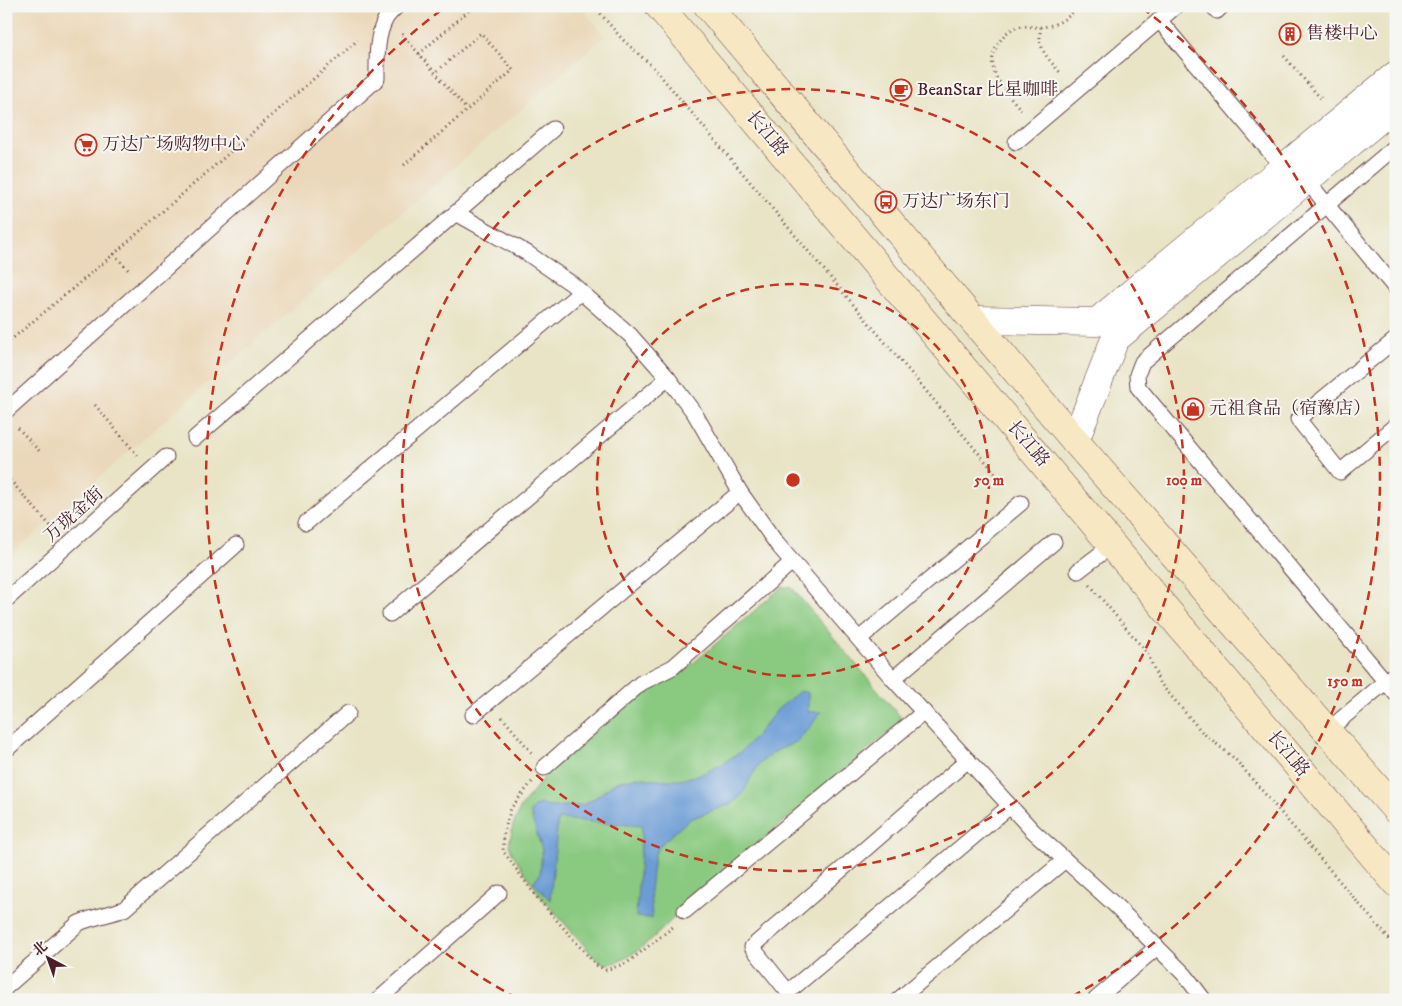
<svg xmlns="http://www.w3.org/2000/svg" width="1402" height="1006" viewBox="0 0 1402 1006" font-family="'IM FELL DW Pica','Noto Serif SC',serif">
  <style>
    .built { fill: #ebd8ba }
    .green { fill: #89c980; stroke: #6a7456 }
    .water { fill: #6c9cd6; stroke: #5b5e80 }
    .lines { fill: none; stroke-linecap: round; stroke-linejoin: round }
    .lane-casing { stroke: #623d42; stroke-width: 17 }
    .street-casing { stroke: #623d42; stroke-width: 29 }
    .secondary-casing { stroke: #623d42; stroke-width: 29 }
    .path { stroke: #623d42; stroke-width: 3; stroke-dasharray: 1 4; stroke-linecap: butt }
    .lane { stroke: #fff; stroke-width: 15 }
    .street { stroke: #fff; stroke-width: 28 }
    .secondary { stroke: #f7e8c3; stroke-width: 28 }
    .ring { fill: none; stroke: #c8321e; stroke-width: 2.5; stroke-dasharray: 9 6 }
    .labels { text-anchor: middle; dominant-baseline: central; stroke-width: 4; stroke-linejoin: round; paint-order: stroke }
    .poi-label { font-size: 18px; fill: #4a1f2b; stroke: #f6f6f2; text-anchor: start }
    .street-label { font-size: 18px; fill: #4a1f2b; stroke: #f6f6f2 }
    .centre { fill: #c8321e; stroke: #f6f6f2; stroke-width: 2.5 }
    .ring-label { font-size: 15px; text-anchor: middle; font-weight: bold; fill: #c8321e; stroke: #f6f6f2; stroke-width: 4; stroke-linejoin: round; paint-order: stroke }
  </style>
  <rect width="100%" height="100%" fill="#f6f6f2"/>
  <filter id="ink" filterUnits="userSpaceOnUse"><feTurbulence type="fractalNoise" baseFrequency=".02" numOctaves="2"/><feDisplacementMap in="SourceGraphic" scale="10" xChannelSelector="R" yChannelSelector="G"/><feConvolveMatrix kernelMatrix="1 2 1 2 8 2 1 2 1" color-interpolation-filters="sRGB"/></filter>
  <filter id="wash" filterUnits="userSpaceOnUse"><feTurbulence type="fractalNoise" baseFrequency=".0096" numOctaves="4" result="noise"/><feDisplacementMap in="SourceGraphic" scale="20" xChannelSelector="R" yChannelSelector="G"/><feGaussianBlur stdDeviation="1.12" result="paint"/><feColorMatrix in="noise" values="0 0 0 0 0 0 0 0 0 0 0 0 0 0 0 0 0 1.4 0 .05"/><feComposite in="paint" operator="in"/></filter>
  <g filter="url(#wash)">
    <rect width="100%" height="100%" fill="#e9e4c6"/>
    <polygon class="built" points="6,6 581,6 605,36 6,559"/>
    <path class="green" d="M 782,587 L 791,587 L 903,720 L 681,909 C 667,926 629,965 606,964 C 602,963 599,961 596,959 L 541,897 L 512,853 L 509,845 L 513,825 L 521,807 L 548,772 L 634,697 L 646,690 L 683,672 Z"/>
    <polygon class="water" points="800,691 808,693 808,712 821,712 811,726 796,742 774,752 760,763 751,777 743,794 733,803 690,819 662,843 654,855 650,890 652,918 636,917 642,826 558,819 550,900 533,882 540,874 542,850 530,812 534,807 539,804 551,807 582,805 592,800 616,782 638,777 655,780 680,780 704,773 720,765 742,751 756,736 778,709"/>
  </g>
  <g filter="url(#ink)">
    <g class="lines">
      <g class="lane-casing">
        <g id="lane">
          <polyline points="1213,6 1217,11 1222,6"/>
          <polyline points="1159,20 1287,172"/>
          <polyline points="1016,142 1176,6"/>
          <polyline points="1396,146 1142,362 1137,375 1138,387 1396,694"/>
          <polyline points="1303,176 1396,289"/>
          <polyline points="456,213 527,253 572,284 630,335 668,378 695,414 740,492 777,544 893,679 1033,831 1115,905 1185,975 1204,1000"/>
          <polyline points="1396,339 1298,419 1340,472 1396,425"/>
          <path d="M 6,411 L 377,79 C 377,59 376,36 386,18 C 389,14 393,10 397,6"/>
          <polyline points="195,438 553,129"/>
          <polyline points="306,523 581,292"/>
          <polyline points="1078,571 1112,545"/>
          <polyline points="6,600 166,457"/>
          <polyline points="390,614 668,378"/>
          <polyline points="859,639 1021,503"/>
          <polyline points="893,679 1054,542"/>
          <polyline points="473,715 740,492"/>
          <polyline points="1327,731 1396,673"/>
          <polyline points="6,750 236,545"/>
          <polyline points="968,760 752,947 788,992 1010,806"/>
          <polyline points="544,768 641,683 673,667 792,562"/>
          <polyline points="685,911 924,712"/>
          <path d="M 6,987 L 79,923 C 95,916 109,915 124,909 L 348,713"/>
          <polyline points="378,1000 499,893"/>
          <polyline points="898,1000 1065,860"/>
          <polyline points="1095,1000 1157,947"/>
        </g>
      </g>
      <g class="street-casing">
        <g id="street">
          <polyline points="973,320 1097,322 1396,75"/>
          <polyline points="1075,441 1115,339 1396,105"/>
        </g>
      </g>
      <g class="secondary-casing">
        <g id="secondary">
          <polyline points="659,6 1396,883"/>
          <polyline points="708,6 1075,441 1396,810"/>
        </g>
      </g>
      <g class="path">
        <polyline points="594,6 622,39 654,68 1007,487"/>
        <path d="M 1041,27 C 1036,49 1049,59 1062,75"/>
        <polyline points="402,34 467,110"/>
        <polyline points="419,54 474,6"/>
        <polyline points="1284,56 1323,101"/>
        <path d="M 1021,110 C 1008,93 985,73 995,50 C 1001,37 1008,28 1023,26 C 1030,26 1036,28 1043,27 C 1060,24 1068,18 1079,6"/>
        <polyline points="404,165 513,70 481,33 435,73"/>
        <polyline points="114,254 130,272"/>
        <polyline points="6,344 114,254 358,40"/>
        <polyline points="95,405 138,456"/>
        <polyline points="18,428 41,453"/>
        <polyline points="10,480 54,530"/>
        <polyline points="1090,585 1148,654 1159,682 1202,732 1235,759 1396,947"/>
        <polyline points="502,717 532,753"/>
        <polyline points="532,782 511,808 504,832 503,851 538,899 596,965 606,970 627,963 673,927"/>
      </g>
      <use href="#lane" class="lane"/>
      <use href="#street" class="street"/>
      <use href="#secondary" class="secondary"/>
    </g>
  </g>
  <g class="ring">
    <circle cx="793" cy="480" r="196"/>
    <circle cx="793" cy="480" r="391"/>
    <path d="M517 998A587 587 0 0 1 444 8M1142 8A587 587 0 0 1 1069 998"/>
  </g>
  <defs>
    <g id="building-ring" transform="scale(1.125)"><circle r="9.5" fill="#f6f6f2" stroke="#c8321e" stroke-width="1.5"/><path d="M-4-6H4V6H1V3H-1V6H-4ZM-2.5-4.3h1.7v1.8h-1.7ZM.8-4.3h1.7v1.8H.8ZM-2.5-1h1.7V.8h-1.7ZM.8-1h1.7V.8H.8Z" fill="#c8321e"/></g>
    <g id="cafe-ring" transform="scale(1.125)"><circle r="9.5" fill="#f6f6f2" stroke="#c8321e" stroke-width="1.5"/><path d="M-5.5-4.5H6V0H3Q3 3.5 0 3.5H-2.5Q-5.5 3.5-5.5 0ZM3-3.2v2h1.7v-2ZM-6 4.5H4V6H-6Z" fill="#c8321e"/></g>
    <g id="supermarket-ring" transform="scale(1.125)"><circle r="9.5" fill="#f6f6f2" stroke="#c8321e" stroke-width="1.5"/><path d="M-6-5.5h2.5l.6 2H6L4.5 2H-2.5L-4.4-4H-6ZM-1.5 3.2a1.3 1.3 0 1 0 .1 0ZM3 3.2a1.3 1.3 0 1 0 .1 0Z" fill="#c8321e"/></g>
    <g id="bus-ring" transform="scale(1.125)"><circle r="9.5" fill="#f6f6f2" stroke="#c8321e" stroke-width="1.5"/><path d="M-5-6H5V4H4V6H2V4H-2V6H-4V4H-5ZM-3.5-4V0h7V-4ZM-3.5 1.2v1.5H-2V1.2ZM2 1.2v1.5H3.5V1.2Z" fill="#c8321e"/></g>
    <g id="shop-ring" transform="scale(1.125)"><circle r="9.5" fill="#f6f6f2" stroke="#c8321e" stroke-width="1.5"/><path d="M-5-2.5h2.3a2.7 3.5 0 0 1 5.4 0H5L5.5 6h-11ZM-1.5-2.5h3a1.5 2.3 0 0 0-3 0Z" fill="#c8321e"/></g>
  </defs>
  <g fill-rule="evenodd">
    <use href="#building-ring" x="1290" y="34"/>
    <use href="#cafe-ring" x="901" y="90"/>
    <use href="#supermarket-ring" x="86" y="145"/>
    <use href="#bus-ring" x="886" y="202"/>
    <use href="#shop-ring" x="1193" y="409"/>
  </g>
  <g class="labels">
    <g class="poi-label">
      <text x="1306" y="34">售楼中心</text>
      <text x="917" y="90">BeanStar 比星咖啡</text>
      <text x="102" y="145">万达广场购物中心</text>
      <text x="902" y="202">万达广场东门</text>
      <text x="1209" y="409">元祖食品（宿豫店）</text>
    </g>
    <g class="street-label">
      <text transform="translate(767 134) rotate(50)">长江路</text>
      <text transform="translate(1028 444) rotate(50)">长江路</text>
      <text transform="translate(74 515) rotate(-42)">万珑金街</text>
      <text transform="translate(1288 754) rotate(50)">长江路</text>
    </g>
  </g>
  <circle cx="793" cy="480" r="8" class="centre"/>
  <g class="ring-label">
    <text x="989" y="485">50 m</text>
    <text x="1184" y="485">100 m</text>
    <text x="1345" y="686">150 m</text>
  </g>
  <rect width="1402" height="1006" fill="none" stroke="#f6f6f2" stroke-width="25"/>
  <g transform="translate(48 958) rotate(319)" stroke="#f6f6f2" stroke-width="4" paint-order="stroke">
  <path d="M0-4L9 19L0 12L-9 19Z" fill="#4a1f2b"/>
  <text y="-8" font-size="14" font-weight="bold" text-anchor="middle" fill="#4a1f2b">北</text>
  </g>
</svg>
